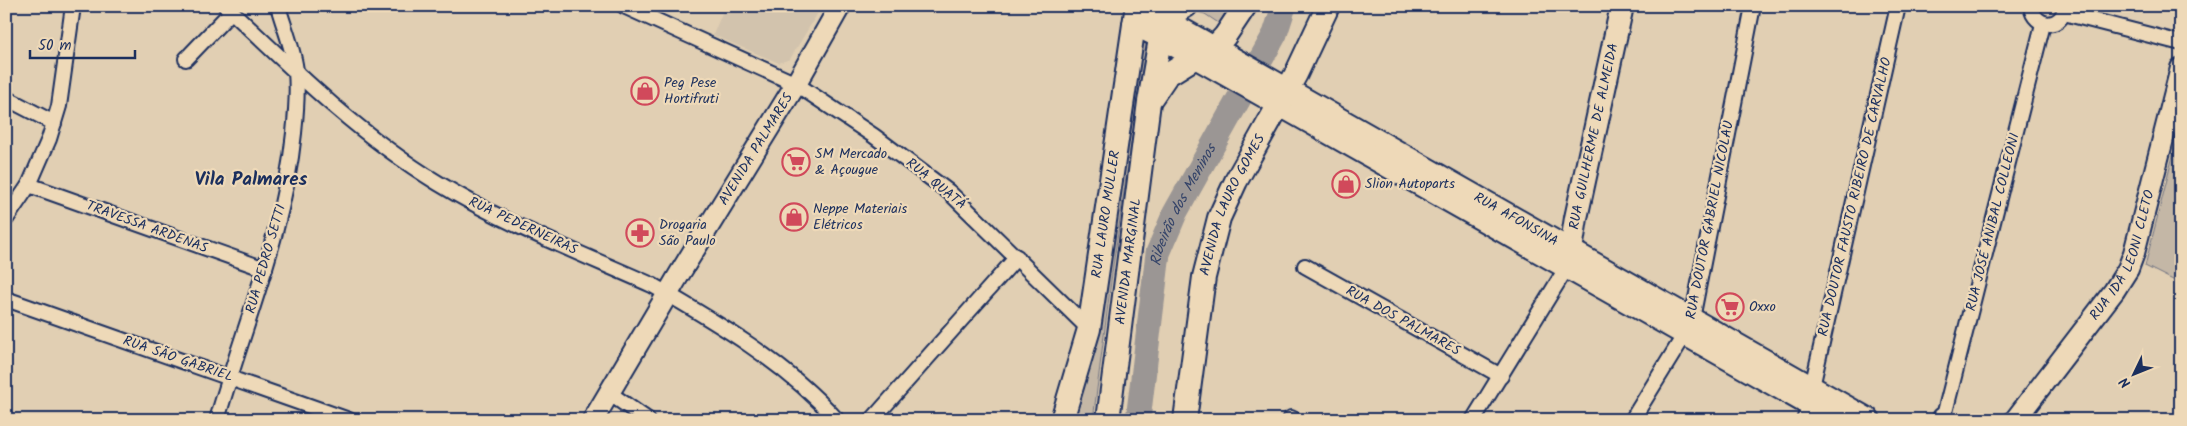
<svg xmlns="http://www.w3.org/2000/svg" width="2187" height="426" viewBox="0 0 2187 426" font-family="Kalam,sans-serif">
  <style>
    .built { fill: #d2c3ad }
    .green { fill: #c4b7a6; stroke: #707382 }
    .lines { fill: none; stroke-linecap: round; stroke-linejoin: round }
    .river { stroke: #9b9694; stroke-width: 25 }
    .street-casing { stroke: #1b2f5e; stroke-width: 18 }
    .secondary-casing { stroke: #1b2f5e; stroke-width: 24 }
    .primary-casing { stroke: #1b2f5e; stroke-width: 26 }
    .street { stroke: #eed9b8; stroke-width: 14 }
    .secondary { stroke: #eed9b8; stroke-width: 20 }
    .primary { stroke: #eed9b8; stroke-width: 22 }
    .labels { text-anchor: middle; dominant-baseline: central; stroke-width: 4.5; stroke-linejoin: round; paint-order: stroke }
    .poi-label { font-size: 14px; fill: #1b2f5e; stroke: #eed9b8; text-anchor: start }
    .street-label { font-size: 14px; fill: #1b2f5e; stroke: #eed9b8 }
    .water-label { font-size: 15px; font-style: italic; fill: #354469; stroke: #eed9b8 }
    .district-label { font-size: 19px; font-weight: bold; fill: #1b2f5e; stroke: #eed9b8 }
  </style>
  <rect width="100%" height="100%" fill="#e1cfb3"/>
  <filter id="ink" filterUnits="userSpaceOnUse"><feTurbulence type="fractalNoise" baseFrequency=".02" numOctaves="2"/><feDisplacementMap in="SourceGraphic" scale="10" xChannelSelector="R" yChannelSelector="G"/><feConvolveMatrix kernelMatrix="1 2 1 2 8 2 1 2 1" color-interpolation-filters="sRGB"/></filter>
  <g filter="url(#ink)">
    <polygon class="built" points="725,6 822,6 790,59 779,63 713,35"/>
    <g class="green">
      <polygon points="1205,6 1228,6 1220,24 1205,14 1197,12"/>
      <polygon points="1148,32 1113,266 1093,420 1073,420 1141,36"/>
      <polygon points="2181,124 2181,284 2145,266"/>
    </g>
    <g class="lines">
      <path class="river" id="s1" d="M 1138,420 L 1158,253 L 1175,213 L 1275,34 L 1284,6"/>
      <g class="street-casing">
        <g id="street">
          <path d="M 226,6 C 292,69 359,135 438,183 C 505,224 580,253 652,285 C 718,323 786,363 837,420"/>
          <polyline points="624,6 796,84 874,136 949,192 1089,329"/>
          <path d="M 2031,6 C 2034,29 2063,30 2065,6"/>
          <polyline points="2064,13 2181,43"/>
          <polyline points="186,59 232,11"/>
          <polyline points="6,98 54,123"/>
          <polyline points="29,185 265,269"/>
          <polyline points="6,219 29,185 49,139 59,106 73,6"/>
          <polyline points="1305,266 1501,376"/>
          <polyline points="6,299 349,420"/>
          <polyline points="609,393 648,420"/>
          <polyline points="1291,418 1295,420"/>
          <path d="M 217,420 C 244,325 284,232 294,133 C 296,114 298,92 296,72 C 295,53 283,25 278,6"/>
          <polyline points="872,420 1017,257"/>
          <polyline points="1473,420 1567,267 1569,260"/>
          <polyline points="1632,420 1685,334 1692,319 1753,6"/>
          <polyline points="1804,420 1810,405 1812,387 1898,6"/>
          <polyline points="1943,420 2043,24"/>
        </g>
      </g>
      <g class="secondary-casing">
        <g id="secondary">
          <polyline points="1943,418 1944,420"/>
          <path id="s2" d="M 593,420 L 680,273 L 796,84 L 840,6"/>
          <path id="s3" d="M 2015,420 L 2114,291 L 2128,269 L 2134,253 L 2181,68"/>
        </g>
      </g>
      <g class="primary-casing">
        <g id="primary">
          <path id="s4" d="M 1137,6 L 1163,19 L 1869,420"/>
          <polyline points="1163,19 1186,6"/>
          <polyline points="1134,24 1160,37 1837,420"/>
          <polyline points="1214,48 1225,36 1245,6"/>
          <polyline points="1152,97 1167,75 1196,57"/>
          <path id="s5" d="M 1571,250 L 1576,218 L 1622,6"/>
          <path id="s6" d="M 1062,420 L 1089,329 L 1136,11"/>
          <path id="s7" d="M 1108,420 L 1149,102 L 1163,22"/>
          <path id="s8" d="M 1185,420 L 1204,277 L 1219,218 L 1236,181 L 1296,74 L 1328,6"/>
        </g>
      </g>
      <use href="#street" class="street"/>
      <use href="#secondary" class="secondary"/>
      <use href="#primary" class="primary"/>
    </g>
  </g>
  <defs>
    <g id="shop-ring" transform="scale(1.4375)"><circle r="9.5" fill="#eed9b8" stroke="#d1495b" stroke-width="1.5"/><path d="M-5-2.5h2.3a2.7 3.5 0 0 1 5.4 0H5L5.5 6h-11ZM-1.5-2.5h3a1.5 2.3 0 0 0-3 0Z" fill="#d1495b"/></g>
    <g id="supermarket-ring" transform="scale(1.4375)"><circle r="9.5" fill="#eed9b8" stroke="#d1495b" stroke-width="1.5"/><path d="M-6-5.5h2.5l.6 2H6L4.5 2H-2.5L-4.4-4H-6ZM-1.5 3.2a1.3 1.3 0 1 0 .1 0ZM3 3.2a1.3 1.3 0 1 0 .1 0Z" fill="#d1495b"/></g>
    <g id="pharmacy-ring" transform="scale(1.4375)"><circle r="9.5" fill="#eed9b8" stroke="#d1495b" stroke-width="1.5"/><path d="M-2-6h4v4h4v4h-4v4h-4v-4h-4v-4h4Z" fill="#d1495b"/></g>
  </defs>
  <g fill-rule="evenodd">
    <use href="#shop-ring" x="645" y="91"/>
    <use href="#supermarket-ring" x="796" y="162"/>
    <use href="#shop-ring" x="1346" y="184"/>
    <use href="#shop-ring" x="794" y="217"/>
    <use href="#pharmacy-ring" x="640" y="233"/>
    <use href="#supermarket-ring" x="1730" y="307"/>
  </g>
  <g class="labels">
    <g class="poi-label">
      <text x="664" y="83">Peg Pese<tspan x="664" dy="16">Hortifruti</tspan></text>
      <text x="815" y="154">SM Mercado<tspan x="815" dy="16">&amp; Açougue</tspan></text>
      <text x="1365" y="184">Slion Autoparts</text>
      <text x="813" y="209">Neppe Materiais<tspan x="813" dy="16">Elétricos</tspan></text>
      <text x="659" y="225">Drogaria<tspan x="659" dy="16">São Paulo</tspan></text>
      <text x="1749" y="307">Oxxo</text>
    </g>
    <g class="street-label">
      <text stroke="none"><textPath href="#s5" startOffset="116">RUA GUILHERME DE ALMEIDA</textPath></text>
      <text stroke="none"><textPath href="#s2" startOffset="316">AVENIDA PALMARES</textPath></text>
      <text transform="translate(936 184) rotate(39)">RUA QUATÁ</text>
      <text transform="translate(1855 197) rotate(-77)">RUA DOUTOR FAUSTO RIBEIRO DE CARVALHO</text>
      <text stroke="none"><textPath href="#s8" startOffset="222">AVENIDA LAURO GOMES</textPath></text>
      <text stroke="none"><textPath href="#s6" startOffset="211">RUA LAURO MULLER</textPath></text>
      <text stroke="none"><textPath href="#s4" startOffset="435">RUA AFONSINA</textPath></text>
      <text transform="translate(1710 220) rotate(-79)">RUA DOUTOR GABRIEL NICOLAU</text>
      <text transform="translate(1993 222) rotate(-76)">RUA JOSÉ ANIBAL COLLEONI</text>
      <text transform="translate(523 226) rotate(25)">RUA PEDERNEIRAS</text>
      <text transform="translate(147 227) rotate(20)">TRAVESSA ARDENAS</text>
      <text stroke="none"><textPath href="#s3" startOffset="199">RUA IDA LEONI CLETO</textPath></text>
      <text transform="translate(266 259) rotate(-74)">RUA PEDRO SETTI</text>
      <text stroke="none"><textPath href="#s7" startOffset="160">AVENIDA MARGINAL</textPath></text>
      <text transform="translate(1403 321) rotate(29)">RUA DOS PALMARES</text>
      <text transform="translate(178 359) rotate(19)">RUA SÃO GABRIEL</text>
    </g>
    <g class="water-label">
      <text stroke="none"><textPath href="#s1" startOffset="222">Ribeirão dos Meninos</textPath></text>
    </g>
    <g class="district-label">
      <text x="251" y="180">Vila Palmares</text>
    </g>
  </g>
  <rect width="2187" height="426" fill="none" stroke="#eed9b8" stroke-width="25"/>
  <rect x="12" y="12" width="2162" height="401" fill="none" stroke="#1b2f5e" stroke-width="2" filter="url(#ink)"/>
  <g transform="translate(2134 374) rotate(227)" stroke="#eed9b8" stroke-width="4" paint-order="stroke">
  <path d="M0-4L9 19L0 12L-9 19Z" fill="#1b2f5e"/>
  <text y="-8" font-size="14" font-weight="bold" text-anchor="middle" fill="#1b2f5e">N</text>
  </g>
  <path d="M30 50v8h105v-8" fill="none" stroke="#1b2f5e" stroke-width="2.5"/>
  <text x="38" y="50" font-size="15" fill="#1b2f5e" stroke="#eed9b8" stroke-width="4" paint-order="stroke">50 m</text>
</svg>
